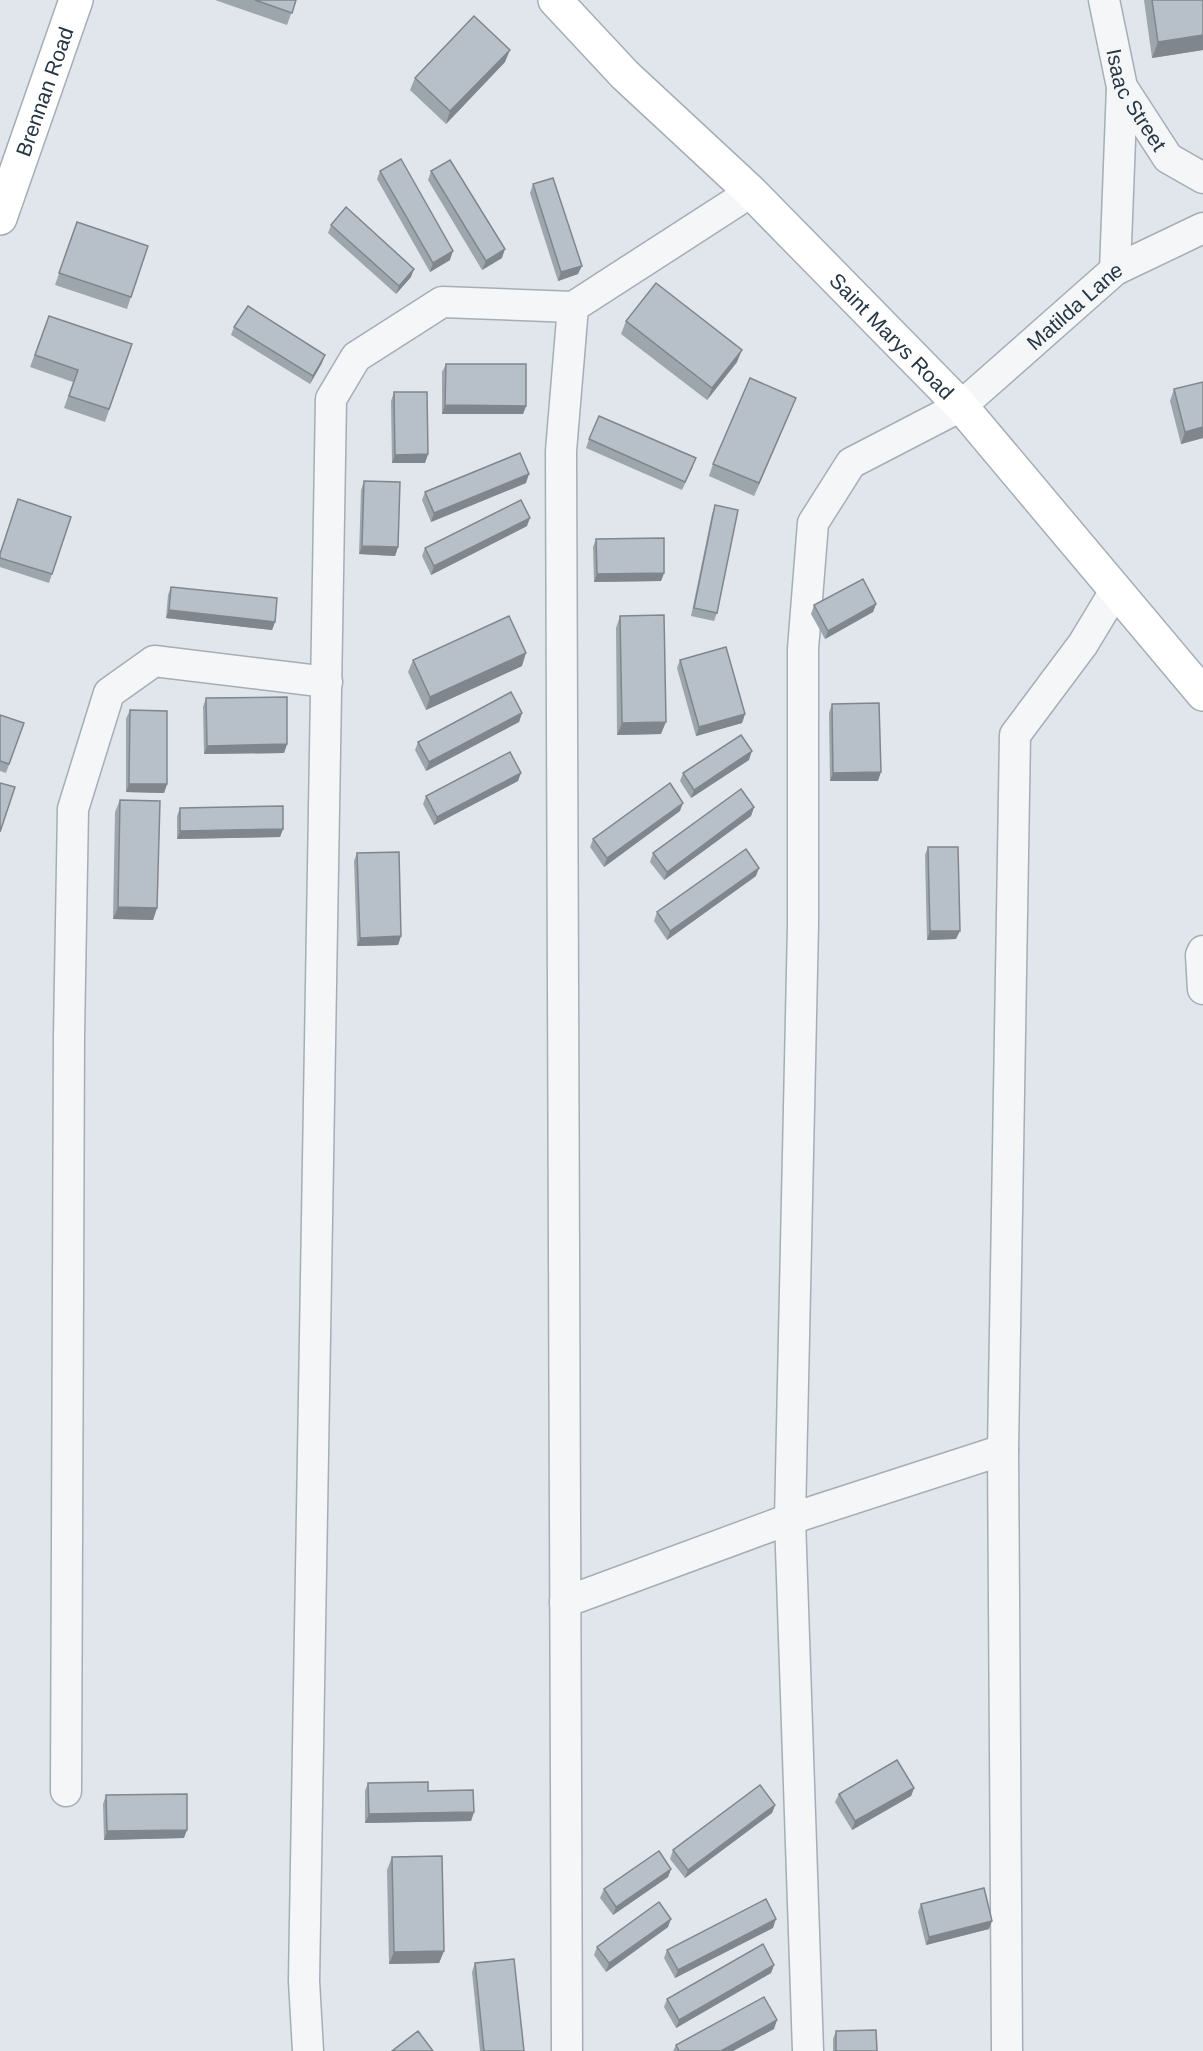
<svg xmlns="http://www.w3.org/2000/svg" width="1203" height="2051" viewBox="0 0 1203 2051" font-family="Helvetica,sans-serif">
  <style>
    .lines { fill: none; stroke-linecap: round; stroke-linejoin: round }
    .street-casing { stroke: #a5aeb6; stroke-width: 33 }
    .secondary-casing { stroke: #a5aeb6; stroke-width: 36 }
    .street { stroke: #f4f6f8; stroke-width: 30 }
    .secondary { stroke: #fff; stroke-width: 33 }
    .wall { fill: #9da5ad }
    .shaded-wall { fill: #80868d }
    .building { fill: #b7c0c9; stroke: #80868d; stroke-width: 1.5 }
    .labels { text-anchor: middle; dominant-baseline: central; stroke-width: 4.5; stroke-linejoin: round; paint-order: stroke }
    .street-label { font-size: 21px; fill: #273644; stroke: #f0f4f8 }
  </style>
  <rect width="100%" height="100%" fill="#e0e6eb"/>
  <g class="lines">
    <g class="street-casing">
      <g id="street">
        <path id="s1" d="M 1104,0 L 1122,87 L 1168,158 L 1203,178"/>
        <polyline points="1115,270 1122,87"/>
        <polyline points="1203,951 1201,955 1203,989"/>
        <polyline points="1003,1450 1015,735 1083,644 1115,591"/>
        <polyline points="565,1602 790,1519 808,2051"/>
        <polyline points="66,1791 69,1035 73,809 109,693 154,661 327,682"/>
        <polyline points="308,2051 304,1981 331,399 356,357 442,302 573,307"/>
        <polyline points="567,2051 561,451 573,307 751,192"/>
        <path id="s2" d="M 1007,2051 L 1003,1450 L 790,1519 L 803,925 L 803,649 L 813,523 L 851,463 L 961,406 L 1115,270 L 1203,228"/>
      </g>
    </g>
    <g class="secondary-casing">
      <g id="secondary">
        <path id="s3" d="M 555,0 L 625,75 L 751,192 L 961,406 L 1203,694"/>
        <path id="s4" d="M 0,218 L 76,0"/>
      </g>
    </g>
    <use href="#street" class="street"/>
    <use href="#secondary" class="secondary"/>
  </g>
  <g class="wall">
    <polygon points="215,0 296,0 287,25"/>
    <polygon points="1144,0 1203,0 1203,50 1152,58"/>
    <polygon points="505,62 446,124 410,90 415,78"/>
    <polygon points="380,171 450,260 430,272 377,179"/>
    <polygon points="431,171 502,258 482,270 428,180"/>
    <polygon points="533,184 578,274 558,281 530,193"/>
    <polygon points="77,222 148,246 127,309 55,285"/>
    <polygon points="331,225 411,277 396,294 328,233"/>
    <polygon points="49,316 132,344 105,422 64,408 73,382 30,367"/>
    <polygon points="626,321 737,362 707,400 621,334"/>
    <polygon points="234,327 322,363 310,384 231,335"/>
    <polygon points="446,364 526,406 523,414 442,414 442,372"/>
    <polygon points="1174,389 1203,438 1181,444 1170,401"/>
    <polygon points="394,392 428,454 425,463 392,463 391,401"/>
    <polygon points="791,410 754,496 709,476 713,464"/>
    <polygon points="589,439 693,467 682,490 586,448"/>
    <polygon points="364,481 398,547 395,556 359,554 361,490"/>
    <polygon points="526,483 431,522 422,500 425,492"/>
    <polygon points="715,505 717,613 714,621 691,616 712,514"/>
    <polygon points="71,517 49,583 0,567 0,553"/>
    <polygon points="527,526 431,575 422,556 425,548"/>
    <polygon points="596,539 664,573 661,581 594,582 593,547"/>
    <polygon points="171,587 275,622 272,630 166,618 168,595"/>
    <polygon points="876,604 873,612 825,639 811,614 814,605"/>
    <polygon points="620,616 661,734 617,735 616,628"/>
    <polygon points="413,660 522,666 426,710 408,672"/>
    <polygon points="680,660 745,714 742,723 696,736 677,668"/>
    <polygon points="206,698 287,744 284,753 204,754 203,707"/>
    <polygon points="832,704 878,781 830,781 829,713"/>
    <polygon points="130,710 167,784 164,793 126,792 126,719"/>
    <polygon points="522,713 519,722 426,771 415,750 418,742"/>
    <polygon points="0,715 24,723 6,773 0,771"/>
    <polygon points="749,760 691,798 680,781 683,773"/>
    <polygon points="518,781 434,825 423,804 426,796"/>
    <polygon points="120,800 157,908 153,920 113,919 115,812"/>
    <polygon points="754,807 751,816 664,880 650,862 653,853"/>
    <polygon points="180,808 283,829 280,837 177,839 177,816"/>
    <polygon points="680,811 604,867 590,847 593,839"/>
    <polygon points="928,847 956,939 927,940 925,855"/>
    <polygon points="357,853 401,936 398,945 357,946 354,861"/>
    <polygon points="756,876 667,940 654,921 657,912"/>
    <polygon points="368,1783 428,1791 474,1812 471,1821 365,1823 365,1791"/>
    <polygon points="914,1788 911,1796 852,1830 835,1802 839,1794"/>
    <polygon points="106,1795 184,1838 104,1840 103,1804"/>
    <polygon points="775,1805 772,1813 685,1878 670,1859 673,1850"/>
    <polygon points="392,1857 444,1951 439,1963 389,1964 387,1870"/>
    <polygon points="671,1869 668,1877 613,1915 600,1898 604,1889"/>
    <polygon points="921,1904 989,1929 926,1945 918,1912"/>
    <polygon points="668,1927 606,1972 594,1955 597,1947"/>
    <polygon points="773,1928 675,1978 664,1958 667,1950"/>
    <polygon points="475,1963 524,2051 480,2051 472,1972"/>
    <polygon points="774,1965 771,1973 676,2028 664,2007 667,1999"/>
    <polygon points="774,2029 733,2051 673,2051 676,2045"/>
    <polygon points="836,2031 877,2051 833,2051 833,2039"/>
  </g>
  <g class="shaded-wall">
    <polygon points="1203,35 1203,50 1152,58 1158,42"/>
    <polygon points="510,50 505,62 446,124 450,111"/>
    <polygon points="505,249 502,258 482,270 486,261"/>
    <polygon points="453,251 450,260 430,272 433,263"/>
    <polygon points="582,266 578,274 558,281 561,272"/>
    <polygon points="414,269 411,277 396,294 399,286"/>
    <polygon points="742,350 737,362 707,400 712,388"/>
    <polygon points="325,355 322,363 310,384 313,376"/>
    <polygon points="796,398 791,410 754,496 759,483"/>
    <polygon points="445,405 526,406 523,414 442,414"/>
    <polygon points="1203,427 1203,438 1181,444 1185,432"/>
    <polygon points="428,454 425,463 392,463 395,455"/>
    <polygon points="529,474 526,483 431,522 434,513"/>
    <polygon points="530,518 527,526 431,575 434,566"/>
    <polygon points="362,546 398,547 395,556 359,554"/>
    <polygon points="664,573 661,581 594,582 597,574"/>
    <polygon points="876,604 873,612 825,639 828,631"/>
    <polygon points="169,610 275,622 272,630 166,618"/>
    <polygon points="526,653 522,666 426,710 430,697"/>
    <polygon points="522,713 519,722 426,771 429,762"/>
    <polygon points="745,714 742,723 696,736 699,727"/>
    <polygon points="666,722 661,734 617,735 622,723"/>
    <polygon points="287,744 284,753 204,754 207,746"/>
    <polygon points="752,751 749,760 691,798 694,790"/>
    <polygon points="881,772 878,781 830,781 833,773"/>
    <polygon points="521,773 518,781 434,825 437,817"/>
    <polygon points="129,784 167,784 164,793 126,792"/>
    <polygon points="683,803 680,811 604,867 607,858"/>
    <polygon points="754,807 751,816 664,880 667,872"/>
    <polygon points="283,829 280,837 177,839 180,831"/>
    <polygon points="759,868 756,876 667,940 670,931"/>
    <polygon points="118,907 157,908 153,920 113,919"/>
    <polygon points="930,931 960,931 956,939 927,940"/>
    <polygon points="401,936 398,945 357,946 360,938"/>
    <polygon points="914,1788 911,1796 852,1830 855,1821"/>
    <polygon points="775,1805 772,1813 685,1878 688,1870"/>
    <polygon points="474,1812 471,1821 365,1823 369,1814"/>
    <polygon points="187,1830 184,1838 104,1840 107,1831"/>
    <polygon points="671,1869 668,1877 613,1915 616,1907"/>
    <polygon points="671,1919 668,1927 606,1972 609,1963"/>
    <polygon points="776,1919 773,1928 675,1978 678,1970"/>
    <polygon points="992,1921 989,1929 926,1945 929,1937"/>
    <polygon points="444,1951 439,1963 389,1964 394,1952"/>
    <polygon points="774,1965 771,1973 676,2028 679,2020"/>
    <polygon points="777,2020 774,2029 733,2051 721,2051"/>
  </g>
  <g class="building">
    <polygon points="255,0 296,0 292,13"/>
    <polygon points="1152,0 1203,0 1203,35 1158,42"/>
    <polygon points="474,16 510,50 450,111 415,78"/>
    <polygon points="401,159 453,251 433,263 380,171"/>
    <polygon points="450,160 505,249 486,261 431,171"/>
    <polygon points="553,178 582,266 561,272 533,184"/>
    <polygon points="346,207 414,269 399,286 331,225"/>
    <polygon points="77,222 148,246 131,297 59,273"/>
    <polygon points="656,283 742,350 712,388 626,321"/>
    <polygon points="248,306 325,355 313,376 234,327"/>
    <polygon points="49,316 132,344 109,409 69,396 78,370 35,355"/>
    <polygon points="446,364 526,364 526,406 445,405"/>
    <polygon points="750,378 796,398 759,483 713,464"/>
    <polygon points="1203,382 1203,427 1185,432 1174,389"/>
    <polygon points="394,392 427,392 428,454 395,455"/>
    <polygon points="599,416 696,458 685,482 589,439"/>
    <polygon points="520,453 529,474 434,513 425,492"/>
    <polygon points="364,481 400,482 398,547 362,546"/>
    <polygon points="18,499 71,517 52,574 0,558 0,554"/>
    <polygon points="521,500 530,518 434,566 425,548"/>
    <polygon points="715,505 738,510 717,613 694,608"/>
    <polygon points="664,538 664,573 597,574 596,539"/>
    <polygon points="863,579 876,604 828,631 814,605"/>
    <polygon points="171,587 277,598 275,622 169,610"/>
    <polygon points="664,615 666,722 622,723 620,616"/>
    <polygon points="509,616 526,653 430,697 413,660"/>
    <polygon points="726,647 745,714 699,727 680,660"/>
    <polygon points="511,692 522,713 429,762 418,742"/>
    <polygon points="287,697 287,744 207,746 206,698"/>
    <polygon points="879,703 881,772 833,773 832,704"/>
    <polygon points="130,710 167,711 167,784 129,784"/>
    <polygon points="0,715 24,723 9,764 0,761"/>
    <polygon points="741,735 752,751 694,790 683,773"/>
    <polygon points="510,752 521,773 437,817 426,796"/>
    <polygon points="0,783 15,787 0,832"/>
    <polygon points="670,783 683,803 607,858 593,839"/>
    <polygon points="741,789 754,807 667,872 653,853"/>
    <polygon points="120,800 160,801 157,908 118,907"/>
    <polygon points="283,806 283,829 180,831 180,808"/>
    <polygon points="928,847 958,847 960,931 930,931"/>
    <polygon points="746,849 759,868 670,931 657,912"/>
    <polygon points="399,852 401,936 360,938 357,853"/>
    <polygon points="897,1760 914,1788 855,1821 839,1794"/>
    <polygon points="428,1782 428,1791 473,1790 474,1812 369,1814 368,1783"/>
    <polygon points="760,1785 775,1805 688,1870 673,1850"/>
    <polygon points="187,1794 187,1830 107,1831 106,1795"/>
    <polygon points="659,1851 671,1869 616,1907 604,1889"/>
    <polygon points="442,1856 444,1951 394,1952 392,1857"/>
    <polygon points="984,1888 992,1921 929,1937 921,1904"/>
    <polygon points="766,1899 776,1919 678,1970 667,1950"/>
    <polygon points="659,1902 671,1919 609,1963 597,1947"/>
    <polygon points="763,1944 774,1965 679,2020 667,1999"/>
    <polygon points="514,1959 524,2051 484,2051 475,1963"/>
    <polygon points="764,1997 777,2020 721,2051 679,2051 676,2045"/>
    <polygon points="876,2030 877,2051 836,2051 836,2031"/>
    <polygon points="418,2031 433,2051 392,2051"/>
  </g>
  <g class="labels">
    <g class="street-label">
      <text stroke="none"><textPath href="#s4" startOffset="134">Brennan Road</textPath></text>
      <text stroke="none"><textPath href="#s1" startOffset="106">Isaac Street</textPath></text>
      <text stroke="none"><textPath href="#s2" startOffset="2168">Matilda Lane</textPath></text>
      <text stroke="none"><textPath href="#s3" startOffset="476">Saint Marys Road</textPath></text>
    </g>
  </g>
</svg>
